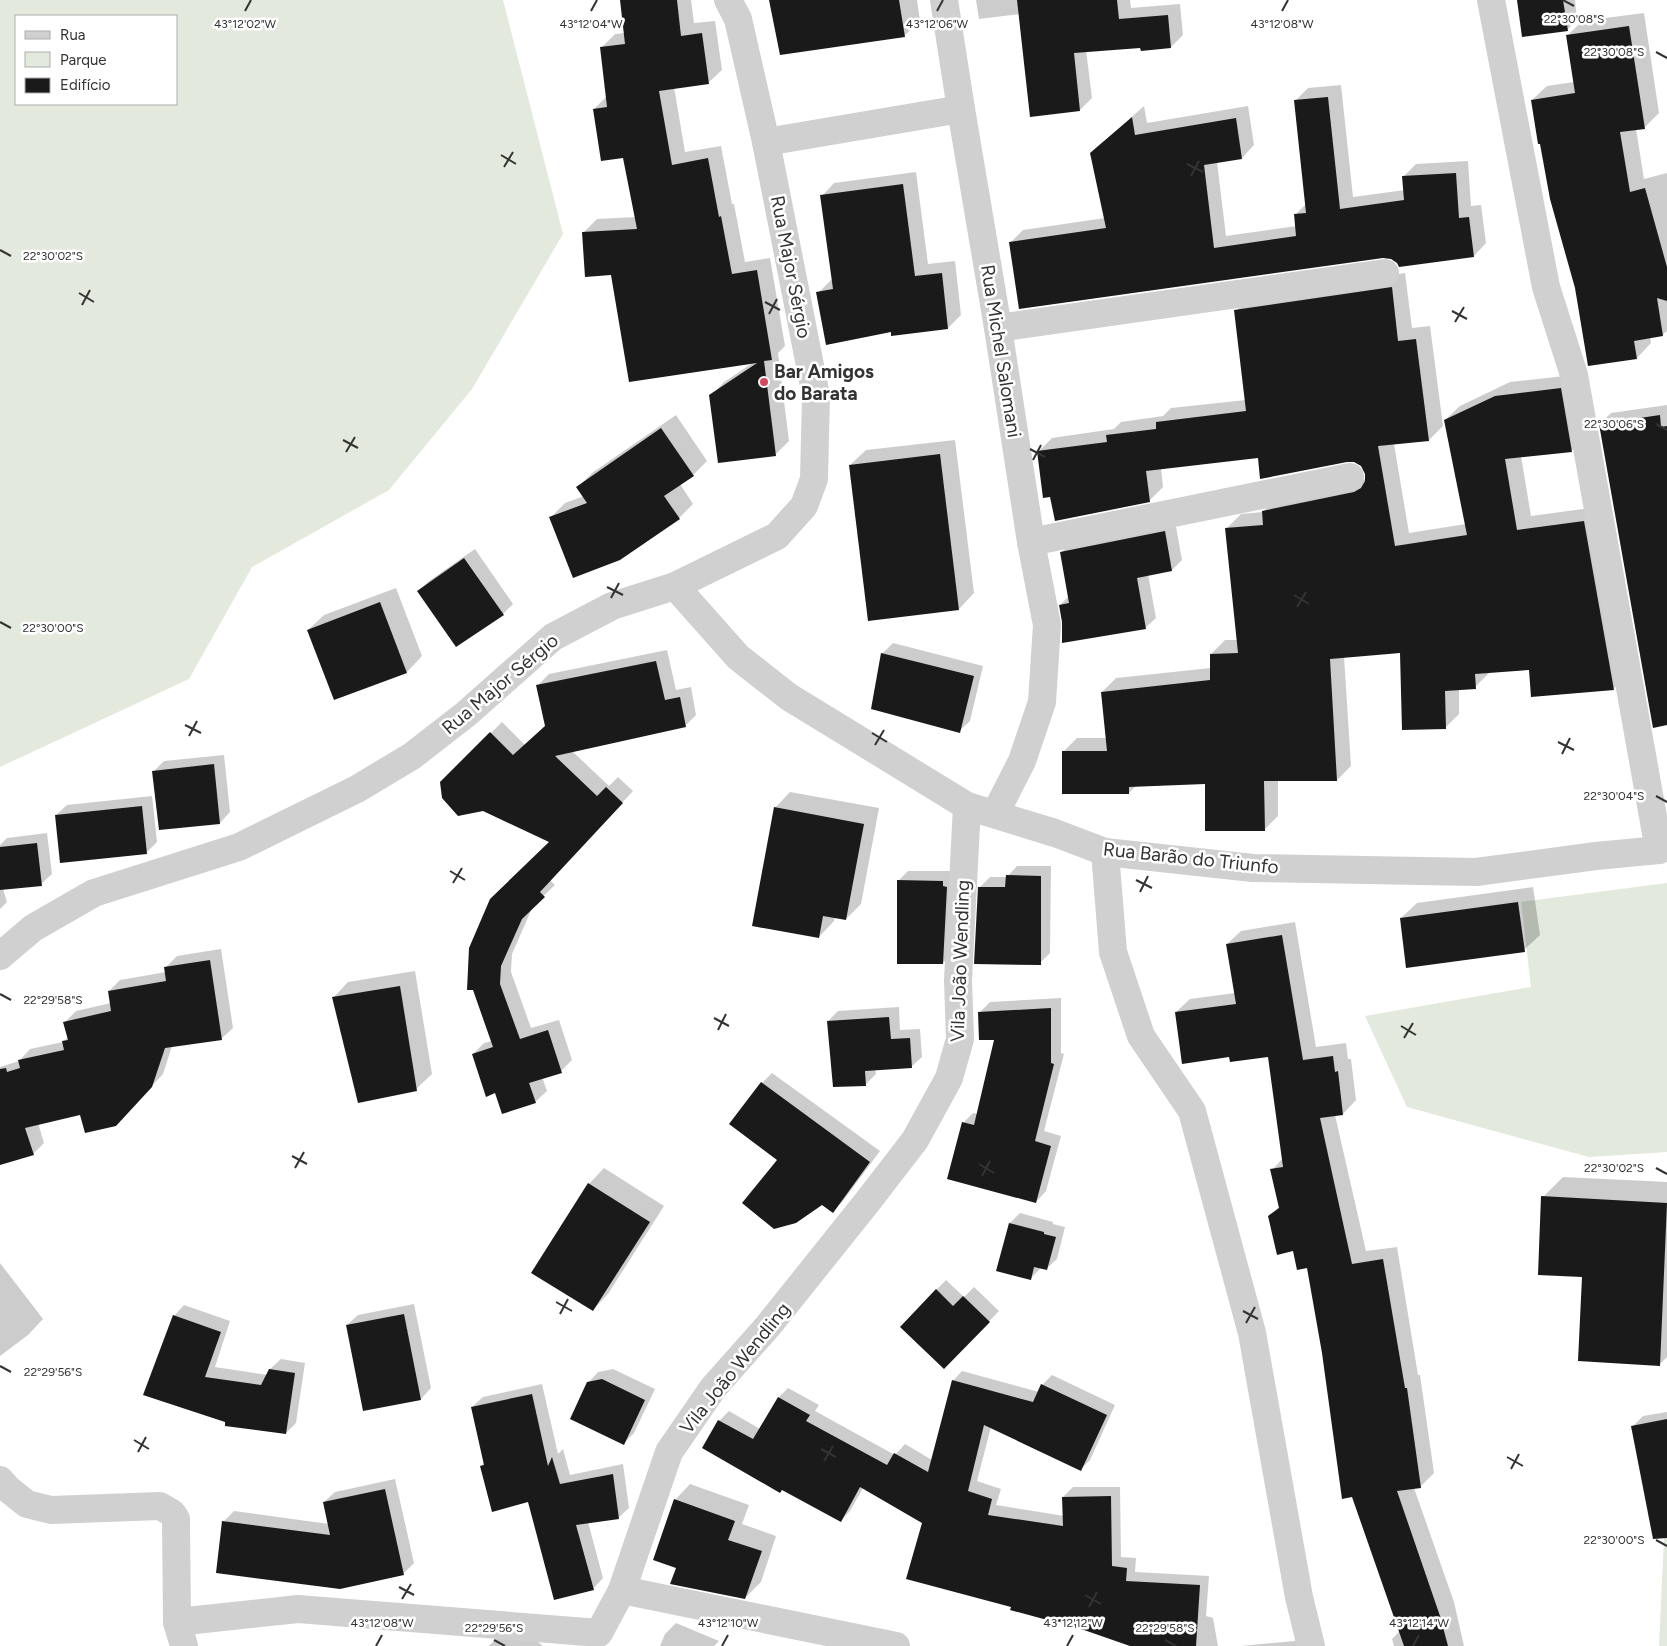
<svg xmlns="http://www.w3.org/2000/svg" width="1667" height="1646" viewBox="0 0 1667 1646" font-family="Figtree,sans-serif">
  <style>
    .green { fill: #e3e9dd; fill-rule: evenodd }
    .shadow { fill: #0003 }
    .building { fill: #1a1a1a }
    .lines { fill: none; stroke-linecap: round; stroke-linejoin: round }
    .minor { stroke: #d0d0d0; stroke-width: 28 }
    .ticks { fill: none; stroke: #333; stroke-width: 2 }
    .poi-dot { fill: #d7485e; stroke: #fff; stroke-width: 2 }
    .labels { text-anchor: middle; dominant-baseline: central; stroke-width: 5; stroke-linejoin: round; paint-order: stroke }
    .street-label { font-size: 19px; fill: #333; stroke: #fff }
    .poi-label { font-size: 19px; font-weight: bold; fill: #333; stroke: #fff; text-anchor: start }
    .ticks-label { font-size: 12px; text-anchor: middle; fill: #333; stroke: #fff; stroke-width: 5; stroke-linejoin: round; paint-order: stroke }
  </style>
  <rect width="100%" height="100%" fill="#fff"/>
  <g class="green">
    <path d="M 0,0 L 503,0 L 563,234 L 472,389 L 389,490 L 252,567 L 189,679 L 0,767 ZM 176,16 L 176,104 L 16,104 L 16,16 Z"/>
    <polygon points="1667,883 1667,1152 1589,1157 1407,1107 1365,1016 1531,987 1521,902"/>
    <polygon points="1667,1474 1667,1646 1659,1646"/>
  </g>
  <g class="shadow">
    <polygon points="621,0 691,0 694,23 715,21 722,70 708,83 674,87 685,152 721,146 732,204 734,204 745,262 770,258 785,346 778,353 789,441 776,454 711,396 724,382 754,362 612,274 583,233 597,219 636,217 624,156 594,109 607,96 601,48 615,34 625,33"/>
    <polygon points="770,0 917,0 920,21 904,36"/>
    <polygon points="976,0 1130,0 1131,8 1180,4 1183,35 1171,47 1141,46 1086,50 1092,98 1080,110 1019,14 979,19"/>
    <polygon points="1519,0 1575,0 1577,20 1567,30"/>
    <polygon points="1644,13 1659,113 1644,128 1636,129 1644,179 1667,173 1667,331 1662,335 1650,337 1651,343 1637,358 1576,287 1532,100 1547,86 1574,82 1567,36 1582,21"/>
    <polygon points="1341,85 1353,197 1405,190 1404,176 1416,164 1468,161 1471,206 1481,205 1486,243 1474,256 1400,266 1392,258 1010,243 1023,230 1105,218 1091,154 1144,106 1147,123 1248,106 1254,145 1242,158 1217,162 1226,236 1296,226 1295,215 1307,203 1295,101 1308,88"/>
    <polygon points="916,172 928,264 955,261 961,315 948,328 892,331 818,293 831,280 833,279 822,196 834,183"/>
    <polygon points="1405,273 1412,328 1430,326 1443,426 1429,440 1394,444 1409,533 1466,524 1445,420 1460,406 1510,382 1574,375 1585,437 1571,451 1521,456 1531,516 1598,507 1628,674 1614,688 1532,696 1530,668 1489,671 1489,673 1475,687 1459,689 1459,714 1445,728 1402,652 1344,656 1351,766 1337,780 1278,780 1278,816 1264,830 1206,783 1136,786 1129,793 1063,752 1077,738 1107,738 1102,692 1116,678 1211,668 1211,654 1225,640 1237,640 1227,528 1241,514 1263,512 1277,497 1366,479 1367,474 1362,465 1355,461 1259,456 1161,468 1163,487 1149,501 1051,496 1038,452 1052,438 1114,429 1121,422 1163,416 1171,408 1246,400 1236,311 1250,297"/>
    <polygon points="1667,405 1667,724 1600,424 1611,413"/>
    <polygon points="676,415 707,461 693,475 680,484 693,504 679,518 551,517 565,503 584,496 578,487 592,473"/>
    <polygon points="955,440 974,593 959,609 850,465 866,450"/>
    <polygon points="1175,521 1182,560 1172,570 1148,574 1156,618 1145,628 1064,622 1060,605 1069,596 1062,552 1072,542"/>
    <polygon points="475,549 513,604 503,614 419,591 429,581"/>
    <polygon points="396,588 422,656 407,672 334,699 308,630 324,615"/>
    <polygon points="893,643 983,666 970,721 959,731 882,654"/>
    <polygon points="667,650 676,690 691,687 696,715 685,726 572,751 609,786 618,777 633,791 550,880 555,885 533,906 512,954 511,972 531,1028 559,1020 572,1060 561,1071 542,1077 547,1091 535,1102 473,1054 484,1043 492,1041 474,989 551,841 441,783 502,722 525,745 546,725 537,686 549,674"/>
    <polygon points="224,755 230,812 220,823 160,828 154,771 164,761"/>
    <polygon points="790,792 879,808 861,904 846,919 835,917 834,921 819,937 775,808"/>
    <polygon points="152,796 157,842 147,852 56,815 67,805"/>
    <polygon points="47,833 52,874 41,884 3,889 7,902 0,909 0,845 7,838"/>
    <polygon points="1017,866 1051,866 1050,953 1040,963 980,887 990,877 1007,877"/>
    <polygon points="908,871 953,871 953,952 943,963 898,881"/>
    <polygon points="1533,887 1540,935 1524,950 1401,918 1417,903"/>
    <polygon points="1295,922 1316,1047 1346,1043 1348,1059 1351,1059 1356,1100 1343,1114 1335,1115 1366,1251 1397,1247 1418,1375 1420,1375 1434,1473 1420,1487 1414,1488 1454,1602 1464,1646 1394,1646 1392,1639 1400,1631 1323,1353 1308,1266 1270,1216 1280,1206 1272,1170 1283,1158 1269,1056 1231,1056 1176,1012 1190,999 1235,993 1227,944 1241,931"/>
    <polygon points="221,949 233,1028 221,1039 172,1046 163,1074 127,1113 81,1113 38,1123 44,1143 33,1154 0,1164 0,1067 19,1061 30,1049 63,1042 68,1037 65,1022 76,1011 111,1003 109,991 120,980 166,972 166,967 177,956"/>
    <polygon points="415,971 432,1074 416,1089 333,998 348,982"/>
    <polygon points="1061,998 1061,1053 1064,1054 1044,1131 1061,1136 1046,1191 1036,1202 963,1123 973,1113 978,1114 996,1039 980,1012 990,1002"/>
    <polygon points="899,1007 900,1030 920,1029 922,1057 911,1067 875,1069 876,1074 865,1085 828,1021 838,1011"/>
    <polygon points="772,1073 880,1151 843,1201 833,1211 822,1203 779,1160 762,1083"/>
    <polygon points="604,1168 664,1206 608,1294 593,1310 589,1184"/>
    <polygon points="1563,1177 1667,1182 1667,1357 1659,1365 1583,1276 1543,1197"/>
    <polygon points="1020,1213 1053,1222 1053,1224 1065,1227 1057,1259 1046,1269 1041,1268 1030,1279 997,1270 1010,1223"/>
    <polygon points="0,1263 43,1319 28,1335 0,1356"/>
    <polygon points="946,1280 964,1297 974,1287 999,1311 944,1368 936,1290"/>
    <polygon points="414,1304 431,1388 421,1399 347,1325 358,1315"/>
    <polygon points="184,1305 230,1321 215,1367 268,1375 270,1369 281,1359 305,1363 296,1423 286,1433 226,1424 174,1316"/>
    <polygon points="613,1369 655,1389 634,1433 624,1443 588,1383 598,1372"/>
    <polygon points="962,1371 1039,1392 1042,1385 1052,1375 1115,1405 1090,1460 1081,1469 991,1427 977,1481 1001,1489 996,1505 1064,1516 1063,1497 1073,1487 1120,1487 1121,1557 1136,1558 1135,1572 1209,1576 1206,1616 1213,1618 1218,1646 1134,1646 1012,1606 923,1523 863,1488 850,1511 841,1520 704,1447 719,1421 729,1411 760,1429 779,1397 788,1388 819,1405 815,1411 895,1455 905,1444 932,1460 953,1381"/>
    <polygon points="542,1384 558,1454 563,1449 570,1475 623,1464 629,1508 618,1518 588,1522 603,1578 593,1589 529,1501 481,1466 485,1462 472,1407 483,1397"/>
    <polygon points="1667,1412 1667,1492 1633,1426 1643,1416"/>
    <polygon points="395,1479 414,1563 404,1573 224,1521 234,1511 329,1524 324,1502 335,1492"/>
    <polygon points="690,1484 749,1505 742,1524 776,1536 761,1582 745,1598 678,1567 675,1500"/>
    <polygon points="676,1623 719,1641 714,1646 660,1646 665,1634"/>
    <polygon points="498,1637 533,1638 543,1646 489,1646"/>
    <polygon points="1305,1640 1309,1646 1241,1646"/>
  </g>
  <g class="building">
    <polygon points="620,0 677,0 681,36 702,33 709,84 659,91 672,165 708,158 719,217 721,216 732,274 757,270 772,360 764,361 776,456 718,463 709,395 757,363 629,382 611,275 585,277 582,232 637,229 623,158 601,161 593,109 607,107 600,47 625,44"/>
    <polygon points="769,0 899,0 905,37 780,55"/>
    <polygon points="1017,0 1117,0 1119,19 1168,15 1171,48 1141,51 1140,48 1074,53 1080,111 1030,117"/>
    <polygon points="1517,0 1563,0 1568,31 1522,37"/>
    <polygon points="1629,26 1645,129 1620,132 1630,192 1645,188 1667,267 1667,301 1657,298 1663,336 1634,341 1637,359 1588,366 1575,288 1550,199 1540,144 1538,144 1531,100 1575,93 1566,35"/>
    <polygon points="1328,97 1340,209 1404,200 1402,176 1456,173 1459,218 1469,217 1474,257 1399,267 1397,263 1391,259 1383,258 1019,309 1009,242 1106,228 1090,153 1132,117 1135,135 1236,118 1242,159 1204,165 1214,248 1296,236 1294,214 1306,213 1294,100"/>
    <polygon points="903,184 915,276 942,273 948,329 891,336 891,332 826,345 816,292 833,289 820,195"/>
    <polygon points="1392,287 1398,341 1416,339 1429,441 1378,446 1395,546 1467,535 1444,420 1495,396 1561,388 1572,452 1505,459 1517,530 1584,521 1614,690 1531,697 1529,670 1475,674 1476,689 1445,691 1446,729 1402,730 1400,653 1330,659 1337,781 1264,781 1265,831 1205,831 1205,784 1129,787 1129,794 1062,794 1062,751 1107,751 1101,692 1210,680 1210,654 1238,653 1225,528 1263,525 1262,511 1354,492 1361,488 1365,481 1365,474 1361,466 1354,462 1347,462 1260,479 1258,458 1146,471 1150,502 1055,521 1050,497 1043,498 1037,451 1107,442 1106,435 1156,429 1156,422 1246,411 1234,310"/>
    <polygon points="1660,415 1661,427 1667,426 1667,725 1653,728 1599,424"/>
    <polygon points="661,428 694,476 664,496 680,519 620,560 573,578 549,517 587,503 576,487"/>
    <polygon points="940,454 959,610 868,621 849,465"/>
    <polygon points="1165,531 1172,571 1137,578 1146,629 1062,643 1062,622 1059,605 1069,603 1060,552"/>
    <polygon points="464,558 504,615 456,647 417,591"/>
    <polygon points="380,602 407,673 334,700 307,630"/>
    <polygon points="881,653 974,676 960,733 871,709"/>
    <polygon points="656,661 665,700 680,697 686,727 555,756 597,796 606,787 623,803 540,892 545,897 522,919 501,966 500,984 520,1039 548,1030 562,1073 529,1083 536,1103 502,1114 495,1093 486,1097 472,1054 493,1047 473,990 467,990 469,948 490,899 549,842 483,811 458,816 442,798 440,782 490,732 513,755 545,726 536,685"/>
    <polygon points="214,764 220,824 159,830 152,771"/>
    <polygon points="142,806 147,854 60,863 55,815"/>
    <polygon points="774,807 864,824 846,920 823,916 819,938 752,926"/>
    <polygon points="37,843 42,886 0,890 0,847"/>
    <polygon points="1006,875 1041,876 1041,965 974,964 978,887 1005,887"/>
    <polygon points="897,880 943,881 943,886 947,887 943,964 897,964"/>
    <polygon points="1518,902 1525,952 1406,968 1400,918"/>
    <polygon points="1282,935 1303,1060 1333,1056 1335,1072 1338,1071 1343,1115 1320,1118 1352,1264 1383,1259 1405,1388 1407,1388 1421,1488 1397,1491 1440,1616 1448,1646 1404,1646 1352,1497 1342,1499 1322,1353 1307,1268 1297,1270 1293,1251 1277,1255 1268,1216 1279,1208 1270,1169 1283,1167 1268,1057 1230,1062 1229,1057 1182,1064 1175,1012 1236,1004 1226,944"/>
    <polygon points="210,960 222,1040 165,1048 152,1087 116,1126 85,1133 80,1115 25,1128 34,1155 0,1165 0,1069 6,1068 7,1072 20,1068 18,1060 64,1050 62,1041 68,1040 63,1022 111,1011 108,991 166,981 164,967"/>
    <polygon points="400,986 417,1091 358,1103 332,997"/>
    <polygon points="1051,1008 1051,1063 1054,1064 1035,1141 1051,1146 1036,1203 947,1179 962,1122 974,1125 994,1040 979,1040 978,1012"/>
    <polygon points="889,1017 891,1039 910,1038 912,1068 865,1071 866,1086 833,1087 827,1021"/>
    <polygon points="761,1082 870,1162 833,1213 822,1205 796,1223 774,1229 742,1203 777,1160 729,1124"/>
    <polygon points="588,1183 650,1222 593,1311 531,1273"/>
    <polygon points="1541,1196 1667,1203 1660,1366 1578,1361 1582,1277 1538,1275"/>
    <polygon points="1009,1223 1044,1232 1044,1234 1056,1237 1047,1270 1034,1267 1031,1280 996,1271"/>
    <polygon points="936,1289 953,1306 963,1296 990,1322 944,1369 900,1327"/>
    <polygon points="404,1314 421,1400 363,1411 346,1325"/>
    <polygon points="173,1315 221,1332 205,1377 261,1385 269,1369 295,1373 286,1434 225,1426 225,1422 143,1395"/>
    <polygon points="602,1379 645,1400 624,1445 570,1419 587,1382"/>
    <polygon points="952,1380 1033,1402 1041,1384 1107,1415 1081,1471 984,1425 968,1491 992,1499 988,1515 1063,1526 1062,1497 1111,1496 1112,1566 1127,1568 1126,1581 1200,1585 1196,1646 1130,1646 1084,1630 1010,1610 1011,1607 906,1579 922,1523 860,1487 841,1522 782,1490 780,1493 702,1448 718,1420 753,1439 778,1397 810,1415 806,1421 887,1465 894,1453 928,1472"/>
    <polygon points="532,1394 548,1466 552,1457 560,1484 613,1474 619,1519 576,1525 594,1590 554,1600 528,1502 492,1512 480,1466 484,1465 471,1407"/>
    <polygon points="1667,1419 1667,1538 1653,1539 1631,1426"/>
    <polygon points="385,1489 404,1575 340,1589 216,1573 222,1521 330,1535 323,1502"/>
    <polygon points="674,1499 735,1521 728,1540 762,1551 745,1599 670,1584 676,1568 653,1560"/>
  </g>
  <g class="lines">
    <g class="minor">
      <polyline points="944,0 961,109 998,328 1031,542 1047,625 1042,702 1022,761 995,814"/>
      <polyline points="1491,0 1546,287 1574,375 1659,850"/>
      <polyline points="766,142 961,109"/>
      <polyline points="998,328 1385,273"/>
      <polyline points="1031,542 1350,477"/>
      <polyline points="675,586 738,657 789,697 967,806 1055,833 1105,852 1253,868 1476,872 1596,856 1659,850 1667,846"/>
      <polyline points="1105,852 1113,952 1141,1036 1192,1111 1252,1333 1299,1597 1311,1646"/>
      <polyline points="0,956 33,928 94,893 239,847 357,789 412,756 466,714 553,637 612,606 675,586 777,536 804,506 814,479 816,396 766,142 738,19 728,0"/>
      <polyline points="0,1480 8,1489 27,1504 51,1510 160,1506 172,1513 176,1519 177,1622 184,1646"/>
      <polyline points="622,1590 896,1646"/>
      <polyline points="177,1622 298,1609 599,1633 622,1590 669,1452 713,1388 768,1326 868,1201 915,1140 949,1078 960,1039 958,980 967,806"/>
    </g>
  </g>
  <path class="ticks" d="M 1563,0 L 1574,6M 245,11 L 251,0M 591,11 L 597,0M 937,11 L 943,0M 1282,11 L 1288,0M 1656,52 L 1667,58M 501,155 L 516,164M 1187,164 L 1203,172M 504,167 L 513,152M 1191,176 L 1199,161M 0,250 L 11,256M 79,293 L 94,302M 765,302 L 780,310M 82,305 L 90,290M 1452,311 L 1467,319M 769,314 L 777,299M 1455,322 L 1464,307M 1656,424 L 1667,430M 343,440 L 358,448M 1030,449 L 1045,457M 346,452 L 355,437M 1033,460 L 1041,445M 607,587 L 623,595M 1294,595 L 1309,604M 611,598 L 619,583M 1297,607 L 1306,592M 0,622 L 11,628M 185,725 L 201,733M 872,733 L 887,742M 189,736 L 197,721M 1558,742 L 1574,750M 875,745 L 884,730M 1562,754 L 1570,738M 1656,796 L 1667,802M 450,871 L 465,880M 1136,880 L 1152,888M 453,883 L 462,868M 1140,892 L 1148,876M 0,994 L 11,1000M 714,1018 L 729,1026M 1401,1026 L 1416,1035M 718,1030 L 726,1014M 1404,1038 L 1413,1023M 292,1156 L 307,1164M 979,1164 L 994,1173M 295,1168 L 304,1152M 1656,1168 L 1667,1174M 982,1176 L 990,1161M 556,1302 L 572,1311M 1243,1311 L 1258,1319M 560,1314 L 568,1299M 1246,1323 L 1255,1307M 0,1366 L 11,1372M 134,1440 L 149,1449M 821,1449 L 836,1457M 138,1452 L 146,1437M 1507,1457 L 1523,1466M 824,1461 L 833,1446M 1511,1469 L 1519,1454M 1656,1540 L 1667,1546M 399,1587 L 414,1595M 1085,1595 L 1101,1604M 402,1599 L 411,1584M 1089,1607 L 1097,1592M 494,1640 L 505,1646M 1165,1640 L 1176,1646M 376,1646 L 382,1635M 722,1646 L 728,1635M 1067,1646 L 1073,1635M 1413,1646 L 1419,1635"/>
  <circle class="poi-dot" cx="764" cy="382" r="5"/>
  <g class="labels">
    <g class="street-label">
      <text transform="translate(791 267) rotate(79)">Rua Major Sérgio</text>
      <text transform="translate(1001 351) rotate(81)">Rua Michel Salomani</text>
      <text transform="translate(500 684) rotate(-40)">Rua Major Sérgio</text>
      <text transform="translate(1191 858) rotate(6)">Rua Barão do Triunfo</text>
      <text transform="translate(960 961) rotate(-88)">Vila João Wendling</text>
      <text transform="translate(735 1368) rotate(-51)">Vila João Wendling</text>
    </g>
    <g class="poi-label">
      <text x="774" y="371">Bar Amigos<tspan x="774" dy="22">do Barata</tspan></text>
    </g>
  </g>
  <g class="ticks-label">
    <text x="1574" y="23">22°30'08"S</text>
    <text x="245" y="28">43°12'02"W</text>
    <text x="591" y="28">43°12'04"W</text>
    <text x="937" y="28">43°12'06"W</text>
    <text x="1282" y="28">43°12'08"W</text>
    <text x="1614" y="56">22°30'08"S</text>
    <text x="53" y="260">22°30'02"S</text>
    <text x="1614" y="428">22°30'06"S</text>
    <text x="53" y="632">22°30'00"S</text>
    <text x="1614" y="800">22°30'04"S</text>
    <text x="53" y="1004">22°29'58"S</text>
    <text x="1614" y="1172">22°30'02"S</text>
    <text x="53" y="1376">22°29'56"S</text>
    <text x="1614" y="1544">22°30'00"S</text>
    <text x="382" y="1627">43°12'08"W</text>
    <text x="728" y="1627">43°12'10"W</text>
    <text x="1073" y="1627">43°12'12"W</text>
    <text x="1419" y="1627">43°12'14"W</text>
    <text x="494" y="1632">22°29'56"S</text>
    <text x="1165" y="1632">22°29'58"S</text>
  </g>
  <rect x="15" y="15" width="162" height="90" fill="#ffffff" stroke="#adadad"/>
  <rect x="25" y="31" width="25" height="8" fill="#d0d0d0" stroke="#adadad"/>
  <text x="60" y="40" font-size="15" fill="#333333">Rua</text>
  <rect x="25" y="52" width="25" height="15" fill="#e3e9dd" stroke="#adadad"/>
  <text x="60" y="65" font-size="15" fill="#333333">Parque</text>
  <rect x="25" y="78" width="25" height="15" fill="#1a1a1a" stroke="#adadad"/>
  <text x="60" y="90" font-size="15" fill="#333333">Edifício</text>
</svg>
